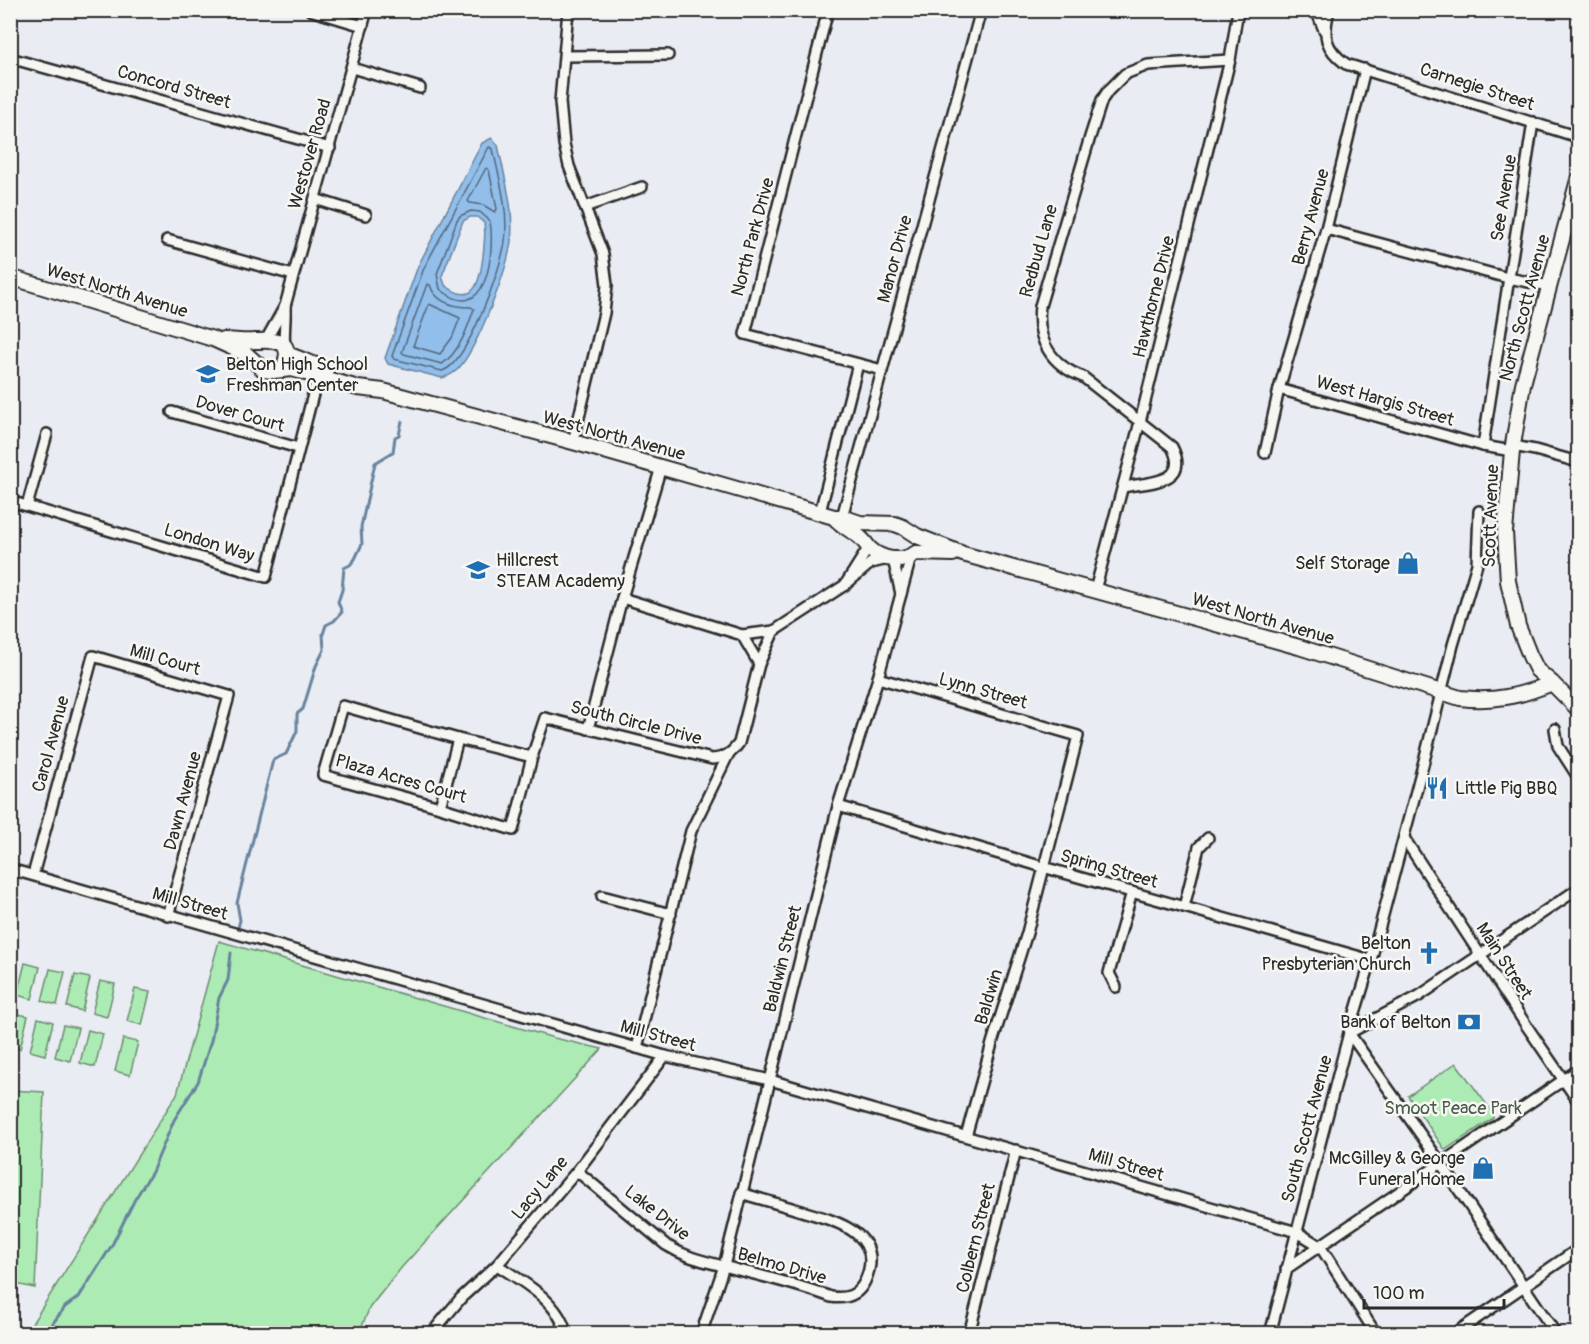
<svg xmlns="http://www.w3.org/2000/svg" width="1589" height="1344" viewBox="0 0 1589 1344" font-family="Pangolin,sans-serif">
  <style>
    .green { fill: #acecb4; stroke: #6c8c70; stroke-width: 1.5 }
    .water { fill: #91beeb; stroke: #68839e; stroke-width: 1.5; fill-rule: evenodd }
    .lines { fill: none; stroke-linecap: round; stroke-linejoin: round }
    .shore { stroke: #546678; stroke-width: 1.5 }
    .stream { stroke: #68839e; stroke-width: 3 }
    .minor-casing { stroke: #2b2b2b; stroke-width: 14 }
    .secondary-casing { stroke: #2b2b2b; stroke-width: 18 }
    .minor { stroke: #f6f6f2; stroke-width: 9 }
    .secondary { stroke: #f6f6f2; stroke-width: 14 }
    .labels { text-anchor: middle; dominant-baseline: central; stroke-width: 5; stroke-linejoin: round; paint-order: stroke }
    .street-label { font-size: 18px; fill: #2b2b2b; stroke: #f6f6f2 }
    .poi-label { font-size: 18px; fill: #2b2b2b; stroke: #f6f6f2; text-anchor: end }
    .park-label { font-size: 18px; fill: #4b5b4d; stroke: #f6f6f2 }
  </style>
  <rect width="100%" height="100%" fill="#e9ecf3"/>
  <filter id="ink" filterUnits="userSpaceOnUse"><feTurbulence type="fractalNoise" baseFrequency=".0167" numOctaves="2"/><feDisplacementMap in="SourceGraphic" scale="12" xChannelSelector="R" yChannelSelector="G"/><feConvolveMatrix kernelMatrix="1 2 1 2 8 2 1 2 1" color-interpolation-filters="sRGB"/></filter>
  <g filter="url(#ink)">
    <g class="green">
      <polygon points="219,941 554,1038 602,1049 402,1267 370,1307 359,1333 26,1333 177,1094"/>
      <polygon points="25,963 40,967 32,999 17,995"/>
      <polygon points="50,969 65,972 57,1005 42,1001"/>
      <polygon points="75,975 90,978 82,1011 67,1007"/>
      <polygon points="100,981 115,984 107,1017 92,1013"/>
      <polygon points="135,989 150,992 142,1025 127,1021"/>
      <polygon points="13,1013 28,1016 20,1049 11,1047 11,1022"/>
      <polygon points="38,1018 53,1022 45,1055 30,1051"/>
      <polygon points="63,1025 78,1028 70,1061 55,1057"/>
      <polygon points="88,1030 103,1034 95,1067 80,1063"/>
      <polygon points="123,1039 138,1042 130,1075 115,1071"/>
      <polygon points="1456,1063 1493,1113 1493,1118 1445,1150 1408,1096"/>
      <polygon points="10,1090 44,1092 35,1288 11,1283"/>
    </g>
    <path class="water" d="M 492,138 L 498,145 C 504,176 515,210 511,241 C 508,269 477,349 458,369 C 453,374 449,376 442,378 L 388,364 L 385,358 L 418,266 L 482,143 ZM 470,217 L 477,217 L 484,223 C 486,234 484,245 483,256 C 480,282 474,308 445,285 L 442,276 L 463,221 Z"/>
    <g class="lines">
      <g class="shore">
        <path d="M 489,147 L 493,149 C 499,178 509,210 505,241 C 502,266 467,365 442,371 L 394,359 L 392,356 L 424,268 Z"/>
        <polygon points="486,168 489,170 497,209 495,212 483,205 470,203 468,201"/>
        <path d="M 471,211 L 480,212 L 490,221 C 495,252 487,328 440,289 L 437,274 L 457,220 L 460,216 Z"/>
        <path d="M 427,284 L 430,285 C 436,303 454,307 471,307 L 474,309 C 468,327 459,353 442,364 L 404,354 L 402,352 Z"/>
        <polygon points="429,304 460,318 452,338 440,354 413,346"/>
      </g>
      <g class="stream">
        <polyline points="238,928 240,920 237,903 273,760 286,754 297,731 297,714 303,709 316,666 324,650 323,634 326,625 334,621 342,612 338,602 342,590 344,568 350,565 355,559 362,544 361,527 375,463 393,452 395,437 399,435 402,421"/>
        <polyline points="49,1334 53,1323 65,1307 79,1297 112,1245 135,1199 152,1172 174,1120 198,1082 211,1041 219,998 228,980 231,953"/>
      </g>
      <g class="minor-casing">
        <g id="minor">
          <polyline points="310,10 363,26"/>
          <polyline points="568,10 560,102 564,144 569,166 603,254 607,285 604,313 573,442"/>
          <polyline points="828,10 745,334 882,370"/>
          <polyline points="1316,10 1324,30"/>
          <path d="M 1329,10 C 1323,35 1324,48 1346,64 L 1578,137"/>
          <polyline points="565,56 668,55"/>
          <polyline points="10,58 330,148"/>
          <polyline points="352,68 420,88"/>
          <polyline points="315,199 366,215"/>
          <polyline points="585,207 642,187"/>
          <polyline points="1326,229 1508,278 1549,286"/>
          <polyline points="167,240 293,275"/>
          <path d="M 285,306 C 286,320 283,334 285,348"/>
          <polyline points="266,340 285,306 367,10"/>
          <polyline points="1279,389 1483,446 1512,451"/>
          <polyline points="172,412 298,448"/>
          <polyline points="1483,446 1533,122"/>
          <polyline points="1513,446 1535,450 1578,462"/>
          <polyline points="1265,453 1279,389 1326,229 1365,69"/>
          <path d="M 1123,487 C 1148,482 1191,484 1172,447 L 1083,377 C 1051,365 1036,340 1040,306 L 1090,137 L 1102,100 L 1108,91 L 1125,74 L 1148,65 L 1230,60"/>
          <polyline points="10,501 266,577 318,375"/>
          <polyline points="27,506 47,434"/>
          <polyline points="820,512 858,364"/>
          <polyline points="842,517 981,10"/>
          <polyline points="869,547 845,585 871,563 888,559"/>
          <polyline points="893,559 901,594 911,557"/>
          <polyline points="1095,590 1140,422 1230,60 1238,10"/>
          <polyline points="622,598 742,635 774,631 845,585"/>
          <polyline points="742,635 759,664"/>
          <polyline points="878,678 1078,736 1027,933 993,1040 966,1136"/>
          <polyline points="588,729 622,598 661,467"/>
          <polyline points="1555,729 1558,746 1578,777"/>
          <path d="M 532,757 L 458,739 L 343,706 L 323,775 L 440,807 L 513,830 L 532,757 L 545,718 L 712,759 C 725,758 732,753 739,743 L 759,664 L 774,631"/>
          <polyline points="838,806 1043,867 1371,960"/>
          <polyline points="440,807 458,739"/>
          <polyline points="1404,838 1526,1025 1578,1101"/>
          <polyline points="10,869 665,1056 770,1080 1297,1232 1320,1246 1376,1334"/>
          <polyline points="33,875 93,656 229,696 168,916"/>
          <polyline points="602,896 671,914"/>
          <polyline points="1184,907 1199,847 1208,838"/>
          <polyline points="1116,987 1109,973 1132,892"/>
          <polyline points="637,1048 691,831 728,755"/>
          <path d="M 577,1171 L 666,1245 C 687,1258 703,1261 727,1267 C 761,1276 797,1284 831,1297 C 846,1299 858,1296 865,1281 C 887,1232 832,1220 798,1210 C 779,1204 760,1199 741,1193"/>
          <path d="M 497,1265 C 522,1281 560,1302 566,1334"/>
          <polyline points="1286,1269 1578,1070"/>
          <polyline points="431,1334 461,1298 497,1265 577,1171 665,1056"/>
          <polyline points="701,1334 724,1266 838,806 878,678 901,594"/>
          <polyline points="969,1334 1016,1150"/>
          <polyline points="1270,1334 1349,1033 1371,960 1424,761 1453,645 1477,564 1479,511"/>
          <polyline points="1454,1334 1578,1249"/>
          <polyline points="1556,1334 1440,1162 1349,1033 1419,996 1578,889"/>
        </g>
      </g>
      <g class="secondary-casing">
        <g id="secondary">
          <polyline points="1578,180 1523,384 1512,451 1505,532 1508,581 1518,626 1530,656 1537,670 1552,683 1578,709"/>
          <path d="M 10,277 L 213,339 L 246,354 L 264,370 L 273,371 L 292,369 L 358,388 L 383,391 L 573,442 L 834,517 L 842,517 L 860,523 L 895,524 L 903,527 L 917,536 L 963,554 L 1299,647 L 1460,698 C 1494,702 1521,696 1552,683"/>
          <path d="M 224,340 C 234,340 244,342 254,341 C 269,341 294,337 285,363"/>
          <polyline points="287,354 326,369"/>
          <path d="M 834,517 C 841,526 848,528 857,535 C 863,539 866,544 870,549 C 882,560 902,563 916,553 L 953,554"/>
        </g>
      </g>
      <use href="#minor" class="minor"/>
      <use href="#secondary" class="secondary"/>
    </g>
  </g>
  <defs>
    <g id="school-bare" transform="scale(1.8)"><path d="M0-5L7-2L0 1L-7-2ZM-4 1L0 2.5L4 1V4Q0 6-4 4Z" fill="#1f6fb2" stroke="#f6f6f2" stroke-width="2.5" paint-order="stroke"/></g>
    <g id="shop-bare" transform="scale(1.8)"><path d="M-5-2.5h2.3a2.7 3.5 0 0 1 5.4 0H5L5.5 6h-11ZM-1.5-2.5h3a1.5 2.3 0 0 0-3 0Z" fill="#1f6fb2" stroke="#f6f6f2" stroke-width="2.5" paint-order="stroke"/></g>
    <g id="restaurant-bare" transform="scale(1.8)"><path d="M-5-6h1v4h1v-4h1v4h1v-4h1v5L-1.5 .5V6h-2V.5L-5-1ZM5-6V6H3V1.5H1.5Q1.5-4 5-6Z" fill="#1f6fb2" stroke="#f6f6f2" stroke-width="2.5" paint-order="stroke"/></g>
    <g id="church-bare" transform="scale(1.8)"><path d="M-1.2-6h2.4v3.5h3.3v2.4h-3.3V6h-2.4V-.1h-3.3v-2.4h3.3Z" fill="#1f6fb2" stroke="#f6f6f2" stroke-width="2.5" paint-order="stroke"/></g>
    <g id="bank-bare" transform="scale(1.8)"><path d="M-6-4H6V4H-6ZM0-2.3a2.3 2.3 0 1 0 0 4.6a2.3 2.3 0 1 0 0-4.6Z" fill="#1f6fb2" stroke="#f6f6f2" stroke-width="2.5" paint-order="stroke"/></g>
  </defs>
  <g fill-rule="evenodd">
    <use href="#school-bare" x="208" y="374"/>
    <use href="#shop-bare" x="1408" y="563"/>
    <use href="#school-bare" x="478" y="570"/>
    <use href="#restaurant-bare" x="1437" y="788"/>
    <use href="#church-bare" x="1429" y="953"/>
    <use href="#bank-bare" x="1469" y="1022"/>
    <use href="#shop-bare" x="1483" y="1168"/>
  </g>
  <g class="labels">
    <g class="street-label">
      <text transform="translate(174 87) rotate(16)">Concord Street</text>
      <text transform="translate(1477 87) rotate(18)">Carnegie Street</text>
      <text transform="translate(310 154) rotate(-74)">Westover Road</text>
      <text transform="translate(1504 198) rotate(-81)">See Avenue</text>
      <text transform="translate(1311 217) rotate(-75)">Berry Avenue</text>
      <text transform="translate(753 237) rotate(-75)">North Park Drive</text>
      <text transform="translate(1039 251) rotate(-74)">Redbud Lane</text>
      <text transform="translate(895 259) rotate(-75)">Manor Drive</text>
      <text transform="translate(117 291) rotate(17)">West North Avenue</text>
      <text transform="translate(1154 297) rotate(-76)">Hawthorne Drive</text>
      <text transform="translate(1525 308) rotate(-75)">North Scott Avenue</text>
      <text transform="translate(1385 401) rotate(16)">West Hargis Street</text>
      <text transform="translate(240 414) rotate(16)">Dover Court</text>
      <text transform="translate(614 436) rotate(15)">West North Avenue</text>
      <text transform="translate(1491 516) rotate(-88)">Scott Avenue</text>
      <text transform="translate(209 543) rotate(17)">London Way</text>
      <text transform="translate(1263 619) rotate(16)">West North Avenue</text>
      <text transform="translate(165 660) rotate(16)">Mill Court</text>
      <text transform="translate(983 691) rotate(16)">Lynn Street</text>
      <text transform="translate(636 723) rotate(14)">South Circle Drive</text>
      <text transform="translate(51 744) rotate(-75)">Carol Avenue</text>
      <text transform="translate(401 779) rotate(16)">Plaza Acres Court</text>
      <text transform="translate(183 801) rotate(-75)">Dawn Avenue</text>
      <text transform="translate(1109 869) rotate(16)">Spring Street</text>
      <text transform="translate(190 904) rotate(16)">Mill Street</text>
      <text transform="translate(783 959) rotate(-76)">Baldwin Street</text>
      <text transform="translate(1504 961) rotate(57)">Main Street</text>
      <text transform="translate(989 997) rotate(-73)">Baldwin</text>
      <text transform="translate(658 1036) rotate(15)">Mill Street</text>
      <text transform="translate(1307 1129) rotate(-75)">South Scott Avenue</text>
      <text transform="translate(1126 1165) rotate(16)">Mill Street</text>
      <text transform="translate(540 1188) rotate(-50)">Lacy Lane</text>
      <text transform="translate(657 1213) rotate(38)">Lake Drive</text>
      <text transform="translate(976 1238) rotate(-76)">Colbern Street</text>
      <text transform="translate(782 1266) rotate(16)">Belmo Drive</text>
    </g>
    <g class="poi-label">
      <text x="226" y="364" text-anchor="start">Belton High School<tspan x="226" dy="21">Freshman Center</tspan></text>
      <text x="496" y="560" text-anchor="start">Hillcrest<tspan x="496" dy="21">STEAM Academy</tspan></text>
      <text x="1390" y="563">Self Storage</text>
      <text x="1455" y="788" text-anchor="start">Little Pig BBQ</text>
      <text x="1411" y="943">Belton<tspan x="1411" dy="21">Presbyterian Church</tspan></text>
      <text x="1451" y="1022">Bank of Belton</text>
      <text x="1465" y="1158">McGilley &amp; George<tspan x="1465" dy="21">Funeral Home</tspan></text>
    </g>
    <g class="park-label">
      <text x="1453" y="1108">Smoot Peace Park</text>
    </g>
  </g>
  <rect width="1589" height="1344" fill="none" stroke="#f6f6f2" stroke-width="36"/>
  <rect x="18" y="18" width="1553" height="1308" fill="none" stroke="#2b2b2b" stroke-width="2" filter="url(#ink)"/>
  <path d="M1364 1299v9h140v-9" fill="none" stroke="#2b2b2b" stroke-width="3"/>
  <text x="1373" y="1299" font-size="18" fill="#2b2b2b" stroke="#f6f6f2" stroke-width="4.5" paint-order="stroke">100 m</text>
</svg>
